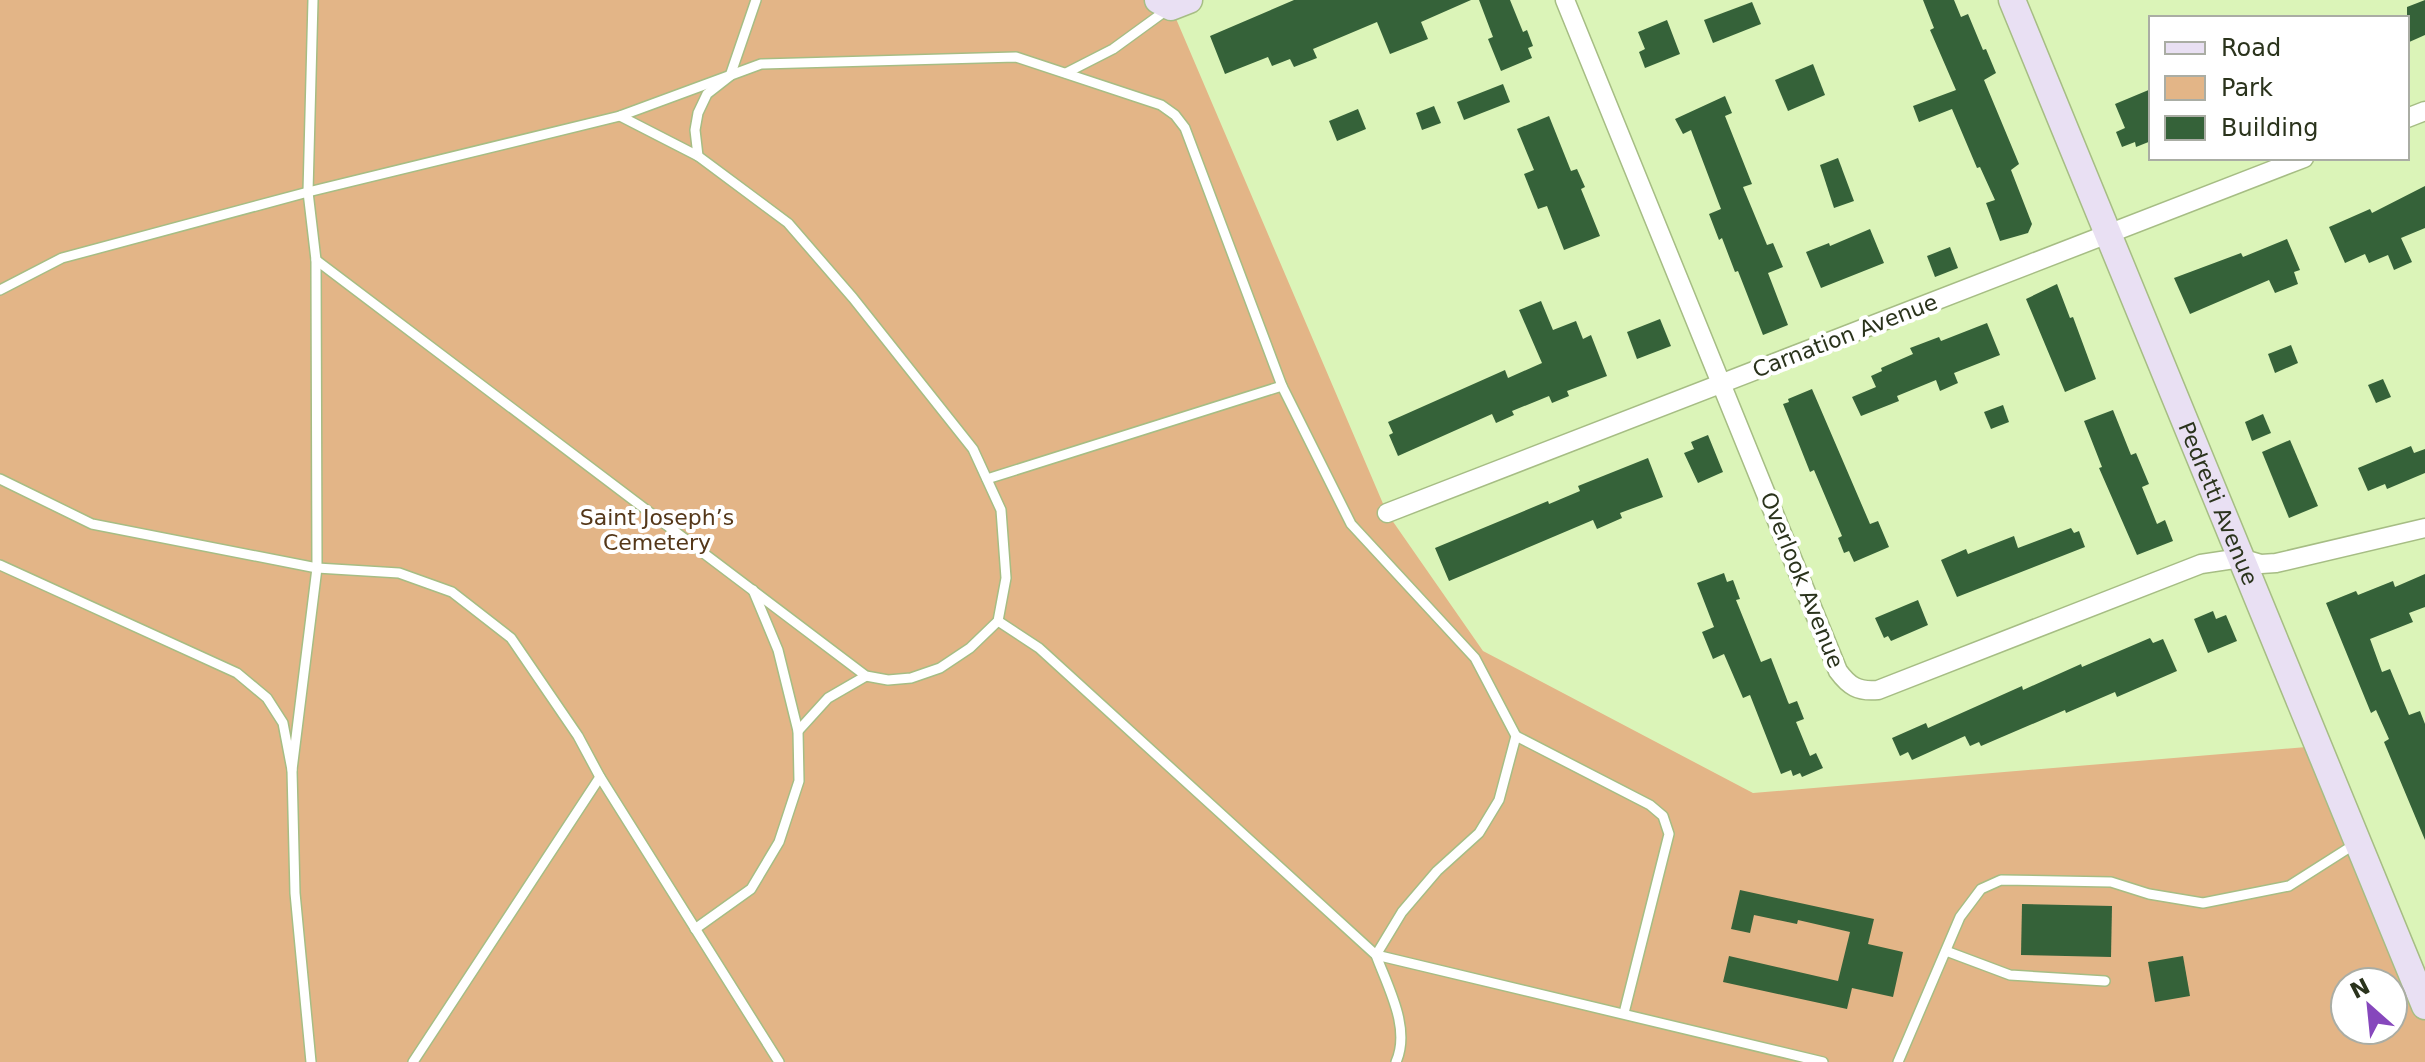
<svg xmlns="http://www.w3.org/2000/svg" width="2425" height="1062" viewBox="0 0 2425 1062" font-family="'DejaVu Sans',sans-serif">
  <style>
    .green { fill: #e3b587; fill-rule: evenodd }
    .building { fill: #356239 }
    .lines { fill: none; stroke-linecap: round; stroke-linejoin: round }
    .lane-casing { stroke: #a6bd84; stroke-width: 12 }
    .street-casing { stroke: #a6bd84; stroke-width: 21 }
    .secondary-casing { stroke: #a6bd84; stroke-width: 29 }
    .lane { stroke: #fff; stroke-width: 9 }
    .street { stroke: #fff; stroke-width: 18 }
    .secondary { stroke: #e9e0f3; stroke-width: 26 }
    .labels { text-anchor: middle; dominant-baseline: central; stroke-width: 8; stroke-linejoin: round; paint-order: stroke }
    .street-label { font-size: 22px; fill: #2a331c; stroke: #fff }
    .park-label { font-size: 22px; fill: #543719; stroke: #fff }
  </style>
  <rect width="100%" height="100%" fill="#dbf4b8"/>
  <path class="green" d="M 0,0 L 1158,0 L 1171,7 L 1387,513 L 1483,651 L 1753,793 L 2318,746 L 2425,1006 L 2425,1062 L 0,1062 ZM 2345,982 L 2393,982 L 2393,1030 L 2345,1030 Z"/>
  <g class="building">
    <polygon points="1294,0 1471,0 1421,22 1428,39 1390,54 1377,22 1313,49 1317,58 1294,67 1290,59 1272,66 1268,57 1225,74 1210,36"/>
    <polygon points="1479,0 1510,0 1523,32 1527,30 1533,46 1528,48 1532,58 1501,71 1488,39 1493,37"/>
    <polygon points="1923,0 1954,0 1961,17 1968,14 1983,50 1986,49 1996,73 1984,80 2019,164 2011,170 2032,224 2028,233 2000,241 1986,203 1995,200 1980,167 1977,168 1952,109 1919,122 1913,106 1956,90 1930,30 1934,28"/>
    <polygon points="2425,0 2425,35 2407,43 2407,7"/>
    <polygon points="1752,2 1761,24 1713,43 1704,20"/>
    <polygon points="1667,20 1680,54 1645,68 1639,52 1645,49 1638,32"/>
    <polygon points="1813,64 1825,95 1788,111 1775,80"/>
    <polygon points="1503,84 1510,102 1464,120 1457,102"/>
    <polygon points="2151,89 2151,141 2136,147 2135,142 2122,147 2116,132 2125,128 2115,104"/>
    <polygon points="1725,96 1732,113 1725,116 1752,184 1743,187 1767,245 1773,243 1783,267 1768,273 1788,325 1763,335 1738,271 1735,272 1722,238 1719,240 1709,214 1721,209 1691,130 1683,134 1675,119"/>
    <polygon points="1434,106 1441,123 1422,130 1416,113"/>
    <polygon points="1358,109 1366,129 1337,141 1329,121"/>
    <polygon points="1549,116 1571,171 1577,169 1585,187 1581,189 1600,236 1564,250 1547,206 1538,209 1524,174 1534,170 1517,129"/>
    <polygon points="1838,158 1854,201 1834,208 1820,165"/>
    <polygon points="2425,186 2425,228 2401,238 2412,262 2394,270 2388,255 2369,263 2365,254 2345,263 2329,227 2370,209 2372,213"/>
    <polygon points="1870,229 1884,263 1821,288 1806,252 1829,243 1830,246"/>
    <polygon points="2287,239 2300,270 2294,272 2298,284 2275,293 2269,280 2190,314 2174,278 2241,253 2243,257"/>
    <polygon points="1950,247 1958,268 1935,277 1927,256"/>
    <polygon points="2057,284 2070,318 2073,317 2096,379 2065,392 2026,299"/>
    <polygon points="1541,301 1553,330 1576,321 1583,339 1591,335 1607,376 1567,391 1569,396 1552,403 1549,396 1512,411 1514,415 1496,423 1492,414 1398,456 1389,435 1393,433 1388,422 1505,370 1508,378 1542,363 1519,310"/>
    <polygon points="1660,319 1671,346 1637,359 1627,332"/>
    <polygon points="1987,323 2000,355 1954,373 1958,383 1940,391 1936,380 1897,396 1899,401 1861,416 1852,397 1876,387 1871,376 1882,371 1881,368 1913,354 1910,348 1939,337 1941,341"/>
    <polygon points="2291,345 2298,363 2275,373 2268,354"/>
    <polygon points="2383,379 2391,397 2376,403 2368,385"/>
    <polygon points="1812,389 1870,524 1878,521 1889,547 1854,562 1849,551 1844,553 1838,538 1842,536 1814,470 1810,472 1783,404 1789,402 1788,399"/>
    <polygon points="2003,405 2009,422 1991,429 1984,412"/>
    <polygon points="2113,410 2131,455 2136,453 2149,484 2142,487 2157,524 2165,520 2173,541 2137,555 2099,468 2102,467 2084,421"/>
    <polygon points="2263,414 2271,433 2252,441 2245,422"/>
    <polygon points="1708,435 1723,472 1698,483 1684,453 1694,449 1691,442"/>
    <polygon points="2290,440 2318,506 2289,518 2262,452"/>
    <polygon points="2411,446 2414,453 2425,449 2425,473 2387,489 2385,484 2368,491 2358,468"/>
    <polygon points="1648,458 1663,497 1620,513 1622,518 1597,529 1593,520 1449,581 1435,548 1548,501 1549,504 1580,491 1578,486"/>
    <polygon points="2071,528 2074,533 2079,531 2085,547 1957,597 1941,560 1966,549 1968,554 2014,536 2018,548"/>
    <polygon points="1724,573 1727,582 1733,580 1740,599 1736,600 1761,662 1771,658 1788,702 1789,704 1797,701 1804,719 1796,722 1810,756 1816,753 1823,768 1802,777 1800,773 1793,776 1791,770 1781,774 1750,695 1743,698 1724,654 1713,659 1702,632 1714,627 1697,583"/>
    <polygon points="2425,574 2425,607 2409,613 2413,622 2370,639 2382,672 2390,669 2409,715 2420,711 2425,724 2425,840 2384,742 2389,739 2376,710 2371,713 2326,603 2356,591 2358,595 2393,581 2395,587"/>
    <polygon points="1918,600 1928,625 1891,641 1888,636 1884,638 1875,618"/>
    <polygon points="2213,611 2216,619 2226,615 2237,641 2208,653 2194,619"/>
    <polygon points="2150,638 2153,643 2163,639 2177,671 2117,697 2115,692 2066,713 2065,710 1981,746 1979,742 1970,746 1965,736 1912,760 1908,752 1900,756 1892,738 1926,723 1928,728 2022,686 2023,690 2081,664 2082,667"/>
    <polygon points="1740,890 1874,919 1868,944 1903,952 1893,997 1852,988 1847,1009 1723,982 1729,956 1838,981 1850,932 1798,920 1797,924 1754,915 1750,933 1731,929"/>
    <polygon points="2022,904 2112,906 2111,957 2021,955"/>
    <polygon points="2183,956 2190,996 2155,1002 2148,962"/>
  </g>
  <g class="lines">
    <g class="lane-casing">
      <g id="lane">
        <polyline points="1066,73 1113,49 1168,9"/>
        <polyline points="698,156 695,130 698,113 707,94 730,76 756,0"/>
        <polyline points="316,260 866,676 888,680 911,678 940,668 970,648 998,621 1006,578 1001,510 973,449 853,298 788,223 698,156 620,116"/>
        <path d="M 0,290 L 62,258 L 308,192 L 620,116 L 761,64 L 1016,57 L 1161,105 L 1175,115 L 1185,128 L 1282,386 L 1351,524 L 1475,658 L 1516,736 L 1499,800 L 1479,833 L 1437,871 L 1402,912 L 1376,955 C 1388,988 1411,1028 1396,1062"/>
        <polyline points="0,479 92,524 317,568 399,573 452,592 511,638 578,736 600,777 779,1062"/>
        <polyline points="987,479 1282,386"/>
        <polyline points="0,565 237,673 267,698 283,723 292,770 295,893 311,1062"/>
        <polyline points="998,621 1039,648 1376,955 1823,1062"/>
        <polyline points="798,731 828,698 866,676"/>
        <polyline points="1516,736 1650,805 1663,816 1669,834 1624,1013"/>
        <polyline points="292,770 317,568 316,260 308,192 313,0"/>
        <polyline points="695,929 751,889 779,842 799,781 798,731 778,650 753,590"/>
        <polyline points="1946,951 2010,975 2105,981"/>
        <polyline points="413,1062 600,777"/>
        <polyline points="1898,1062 1960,917 1981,889 2001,880 2111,882 2149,894 2203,903 2289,886 2355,844"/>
      </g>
    </g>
    <g class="street-casing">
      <g id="street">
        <path d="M 1565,0 L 1838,671 C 1849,686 1858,692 1878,690 L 2201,564 L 2241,558 L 2261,564 L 2276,563 L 2425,528"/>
        <polyline points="2407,118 2425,111"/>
        <polyline points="1387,513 2304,158"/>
      </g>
    </g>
    <g class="secondary-casing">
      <g id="secondary">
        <polyline points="1158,0 1171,7 1189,0"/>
        <path id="s1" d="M 2012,0 L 2425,1006"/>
      </g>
    </g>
    <use href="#lane" class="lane"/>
    <use href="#street" class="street"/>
    <use href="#secondary" class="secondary"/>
  </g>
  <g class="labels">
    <g class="street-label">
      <text transform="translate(1845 336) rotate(-21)">Carnation Avenue</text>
      <text stroke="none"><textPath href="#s1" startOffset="544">Pedretti Avenue</textPath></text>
      <text transform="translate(1802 580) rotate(68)">Overlook Avenue</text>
    </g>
    <g class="park-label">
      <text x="657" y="517">Saint Joseph’s<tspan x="657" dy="25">Cemetery</tspan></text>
    </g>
  </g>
  <rect x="2149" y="16" width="260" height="144" fill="#ffffff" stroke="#aaada4" stroke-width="2"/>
  <rect x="2165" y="42" width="40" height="12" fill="#e9e0f3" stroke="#aaada4" stroke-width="2"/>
  <text x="2221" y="56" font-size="24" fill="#2a331c">Road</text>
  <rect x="2165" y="76" width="40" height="24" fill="#e3b587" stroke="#aaada4" stroke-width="2"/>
  <text x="2221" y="96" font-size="24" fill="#2a331c">Park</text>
  <rect x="2165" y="116" width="40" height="24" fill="#356239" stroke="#aaada4" stroke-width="2"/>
  <text x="2221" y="136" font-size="24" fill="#2a331c">Building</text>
  <g transform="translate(2369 1006) rotate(333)"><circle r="38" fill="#ffffff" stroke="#aaada4" stroke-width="2"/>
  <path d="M0-6L14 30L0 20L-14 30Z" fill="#8647bc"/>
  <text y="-12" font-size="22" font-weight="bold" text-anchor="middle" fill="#2a331c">N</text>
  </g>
</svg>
